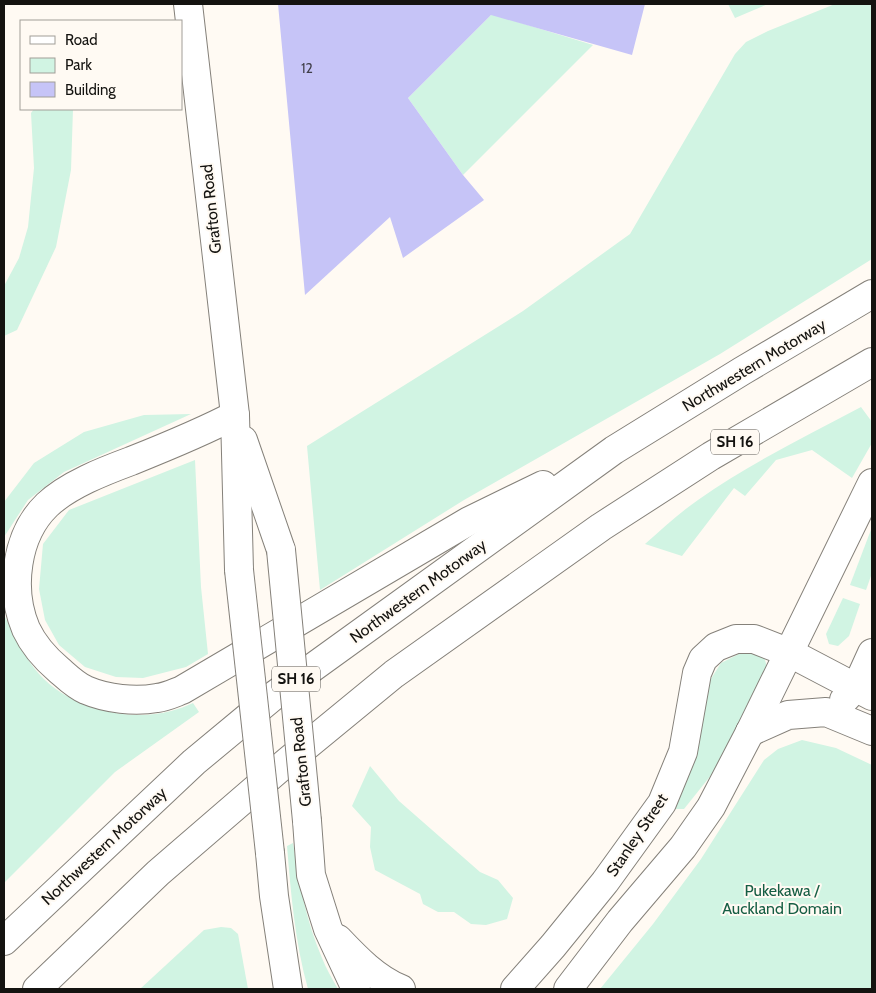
<svg xmlns="http://www.w3.org/2000/svg" width="876" height="993" viewBox="0 0 876 993" font-family="Cabin,sans-serif">
  <style>
    .green { fill: #d1f4e3 }
    .building { fill: #c6c4f7 }
    .lines { fill: none; stroke-linecap: round; stroke-linejoin: round }
    .minor-casing { stroke: #85817a; stroke-width: 30 }
    .secondary-casing { stroke: #85817a; stroke-width: 30 }
    .trunk-casing { stroke: #85817a; stroke-width: 30 }
    .motorway-casing { stroke: #85817a; stroke-width: 30 }
    .minor { stroke: #fff; stroke-width: 28 }
    .secondary { stroke: #fff; stroke-width: 28 }
    .trunk { stroke: #fff; stroke-width: 28 }
    .motorway { stroke: #fff; stroke-width: 28 }
    .secondary-bridge-casing { stroke: #85817a; stroke-width: 30; stroke-linecap: butt }
    .secondary-bridge { stroke: #fff; stroke-width: 28 }
    .labels { text-anchor: middle; dominant-baseline: central; stroke-width: 4; stroke-linejoin: round; paint-order: stroke }
    .number-label { font-size: 14px; fill: #403f4a }
    .shield { fill: #fffaf3; stroke: #5a5854; stroke-width: 1 }
    .shield-label { font-size: 15px; font-weight: bold; fill: #141310 }
    .street-label { font-size: 16px; fill: #141310; stroke: #fffaf3 }
    .park-label { font-size: 16px; fill: #165e44; stroke: #fffaf3 }
  </style>
  <rect width="100%" height="100%" fill="#fffaf3"/>
  <g class="green">
    <polygon points="728,4 768,4 735,18"/>
    <polygon points="835,4 872,4 872,259 720,354 464,500 320,590 307,446 523,311 630,234 735,54 746,42 768,31"/>
    <polygon points="492,14 593,45 463,175 408,98"/>
    <polygon points="34,109 73,109 71,170 56,247 17,330 4,336 4,286 19,258 28,227 34,168 31,113"/>
    <path d="M 861,407 L 872,422 L 872,443 L 852,478 L 812,450 L 776,460 L 745,496 L 734,488 L 682,556 L 645,544 C 662,529 679,513 698,500 C 749,464 806,436 861,407 Z"/>
    <polygon points="191,414 64,472 28,500 4,537 4,502 34,463 84,432 144,415"/>
    <polygon points="195,460 201,587 208,654 186,667 143,678 116,677 85,667 59,645 45,620 39,589 43,544 69,510"/>
    <polygon points="872,527 872,573 866,590 850,585"/>
    <polygon points="843,598 860,604 849,636 838,646 829,644 826,634"/>
    <path d="M 4,615 C 13,633 22,652 34,668 C 64,707 125,723 171,711 C 179,709 186,706 193,703 L 199,712 L 115,772 L 4,883 Z"/>
    <polygon points="743,652 764,657 768,670 740,731 712,774 684,809 676,809 673,805 707,685 721,663"/>
    <polygon points="802,740 836,748 872,765 872,989 600,989 653,924 701,859 764,760 778,749"/>
    <polygon points="370,766 399,801 480,872 498,880 513,898 507,919 486,925 471,924 454,912 438,912 423,904 420,894 375,870 370,847 371,827 352,806"/>
    <path d="M 293,843 C 299,882 306,921 322,958 C 326,968 332,979 338,989 L 308,989 C 295,942 291,895 287,846 Z"/>
    <polygon points="221,927 231,928 238,934 248,989 140,989 204,930"/>
  </g>
  <polygon class="building" points="278,4 645,4 632,55 491,15 408,98 463,175 484,200 403,258 390,217 305,295"/>
  <g class="lines">
    <g class="minor-casing">
      <g id="minor">
        <polyline points="844,700 857,686 872,653"/>
        <polyline points="750,732 788,715 826,712 872,731"/>
        <polyline points="515,989 553,946 605,882 662,803 683,752 697,673 703,659 716,647 736,639 754,639 790,653 872,696"/>
      </g>
    </g>
    <g class="secondary-casing">
      <g id="secondary">
        <polyline points="188,4 235,415 239,570"/>
        <polyline points="243,440 281,550"/>
        <polyline points="307,821 311,875 328,929 356,989"/>
        <polyline points="270,853 274,896 288,989"/>
        <path d="M 338,939 C 356,958 376,979 401,989"/>
        <polyline points="568,989 620,921 683,847 711,807 750,732"/>
      </g>
    </g>
    <g class="trunk-casing">
      <polyline id="trunk" points="750,732 872,483"/>
    </g>
    <g class="motorway-casing">
      <g id="motorway">
        <path d="M 235,415 C 201,433 166,447 131,461 C 104,471 68,485 47,505 C 16,535 9,589 26,629 C 33,644 46,659 59,670 C 67,677 76,686 86,690 C 107,699 135,702 157,698 C 166,697 174,693 182,690 L 469,521 L 543,485"/>
        <polyline points="4,941 194,762 276,694 614,450 742,371 872,294"/>
        <polyline points="37,989 158,873 288,761 394,674 601,527 711,456 872,362"/>
      </g>
    </g>
    <use href="#minor" class="minor"/>
    <use href="#secondary" class="secondary"/>
    <use href="#trunk" class="trunk"/>
    <use href="#motorway" class="motorway"/>
    <g class="secondary-bridge-casing">
      <g id="secondary-bridge">
        <polyline points="281,550 307,821"/>
        <polyline points="239,570 270,853"/>
      </g>
    </g>
    <use href="#secondary-bridge" class="secondary-bridge"/>
  </g>
  <g class="labels">
    <g class="number-label">
      <text x="307" y="68">12</text>
    </g>
    <g class="shield">
      <rect x="711" y="429.5" width="48" height="25" rx="4"/>
      <rect x="272" y="666.5" width="48" height="25" rx="4"/>
    </g>
    <g class="shield-label">
      <text x="735" y="442">SH 16</text>
      <text x="296" y="679">SH 16</text>
    </g>
    <g class="street-label">
      <text transform="translate(211 209) rotate(-96)">Grafton Road</text>
      <text transform="translate(754 365) rotate(-31)">Northwestern Motorway</text>
      <text transform="translate(418 591) rotate(-36)">Northwestern Motorway</text>
      <text transform="translate(301 762) rotate(-96)">Grafton Road</text>
      <text transform="translate(637 835) rotate(-56)">Stanley Street</text>
      <text transform="translate(104 846) rotate(-43)">Northwestern Motorway</text>
    </g>
    <g class="park-label">
      <text x="782" y="890">Pukekawa /<tspan x="782" dy="18">Auckland Domain</tspan></text>
    </g>
  </g>
  <rect width="876" height="993" fill="none" stroke="#141310" stroke-width="10"/>
  <rect x="20" y="20" width="162" height="90" fill="#fffaf3" stroke="#a19e98"/>
  <rect x="30" y="36" width="25" height="8" fill="#ffffff" stroke="#a19e98"/>
  <text x="65" y="45" font-size="15" fill="#141310">Road</text>
  <rect x="30" y="58" width="25" height="15" fill="#d1f4e3" stroke="#a19e98"/>
  <text x="65" y="70" font-size="15" fill="#141310">Park</text>
  <rect x="30" y="82" width="25" height="15" fill="#c6c4f7" stroke="#a19e98"/>
  <text x="65" y="95" font-size="15" fill="#141310">Building</text>
</svg>
